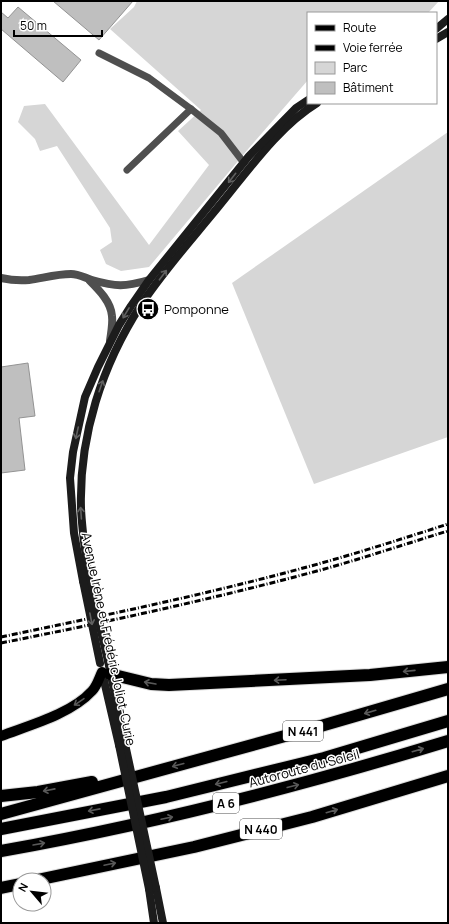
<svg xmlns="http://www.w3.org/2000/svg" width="449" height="924" viewBox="0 0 449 924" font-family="Manrope,sans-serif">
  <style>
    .green { fill: #d6d6d6 }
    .building { fill: #bfbfbf; stroke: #939393 }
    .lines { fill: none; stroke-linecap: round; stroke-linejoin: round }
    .primary-casing { stroke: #dbdbdb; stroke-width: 12 }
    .highway-casing { stroke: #dbdbdb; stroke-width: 14 }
    .lane { stroke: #4f4f4f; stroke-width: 7 }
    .street { stroke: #4f4f4f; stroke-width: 8 }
    .secondary { stroke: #1c1c1c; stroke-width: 8 }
    .primary { stroke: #000; stroke-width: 10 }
    .highway { stroke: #000; stroke-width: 12 }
    .rail { stroke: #000; stroke-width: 3; stroke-dasharray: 6 2 1 2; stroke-linecap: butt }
    .secondary-bridge { stroke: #1c1c1c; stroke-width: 8 }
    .oneway { stroke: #606060 }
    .oneway2 { stroke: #595959 }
    .labels { text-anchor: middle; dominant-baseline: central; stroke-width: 3; stroke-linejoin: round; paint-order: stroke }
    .shield { fill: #fff; stroke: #4c4c4c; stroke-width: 1 }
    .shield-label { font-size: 12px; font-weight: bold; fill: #000 }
    .poi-label { font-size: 13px; fill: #000; stroke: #fff; text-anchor: start }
    .street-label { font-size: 13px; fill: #000; stroke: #fff }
  </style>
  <rect width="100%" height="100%" fill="#fff"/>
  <g class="green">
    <polygon points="137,1 439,1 428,13 308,13 308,80 249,148 149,267 121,271 106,264 100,250 112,242 110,228 57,146 40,151 35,139 18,122 24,106 45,104 149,245 209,165 178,131 201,110 110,29 134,7"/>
    <polygon points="448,132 448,437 314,484 232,283"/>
  </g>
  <g class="building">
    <polygon points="53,1 133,1 99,40"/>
    <polygon points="18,7 81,60 63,82 1,29 1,12 8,18"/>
    <polygon points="28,363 35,416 19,418 25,470 1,473 1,367"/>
  </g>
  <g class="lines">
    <g class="primary-casing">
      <path id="primary" d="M 1,736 C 30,725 71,714 92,691 C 97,686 99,678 102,672"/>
    </g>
    <g class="highway-casing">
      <g id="highway">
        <polyline points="110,674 151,684 169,685 370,675 448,667"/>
        <polyline points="1,796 38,792 92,782"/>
        <polyline points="1,814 314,728 448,689"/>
        <polyline points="1,829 166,797 324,758 448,721"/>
        <path d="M 1,851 C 153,824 301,786 448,741"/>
        <polyline points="37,880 194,847 312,817 448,776"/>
        <polyline points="1,888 20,884"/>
      </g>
    </g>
    <g class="lane">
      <polyline points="99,53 149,78 191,109 221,133 244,163"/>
      <polyline points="127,170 191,109"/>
    </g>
    <g class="street">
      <path d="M 1,278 C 10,280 19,281 29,280 C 43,278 57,274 71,274 C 79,274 85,278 92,280 C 116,287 125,287 149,280"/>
      <path d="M 90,281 C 99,290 111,302 112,316 C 113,324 111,333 110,341"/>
    </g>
    <g class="secondary">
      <polyline points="436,29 448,19"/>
      <polyline points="436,39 448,32"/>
      <path d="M 89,580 C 86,556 82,532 81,508 C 79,436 102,365 141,305 C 164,270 193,238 219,206 C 248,171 278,127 317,103"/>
      <polyline points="83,581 74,533 70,478 73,452 85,397 98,367 119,325 131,306 149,280 249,156 296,108 308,100"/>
      <polyline points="108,661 125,744"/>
      <polyline points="102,672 119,745"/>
      <polyline points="156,888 163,923"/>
      <polyline points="149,889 154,923"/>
    </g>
    <use href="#primary" class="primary"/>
    <use href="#highway" class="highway"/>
    <g class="rail">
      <path d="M 1,637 C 107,615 213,593 318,564 C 361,552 405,538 448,524"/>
      <path d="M 1,643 C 107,622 213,599 317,571 C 361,559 405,544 448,531"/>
    </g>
    <g class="secondary-bridge">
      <polyline points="89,580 108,661"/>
      <polyline points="83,581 100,663"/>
      <polyline points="125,744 156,888"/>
      <polyline points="119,745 149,889"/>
    </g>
  </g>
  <defs><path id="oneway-shaft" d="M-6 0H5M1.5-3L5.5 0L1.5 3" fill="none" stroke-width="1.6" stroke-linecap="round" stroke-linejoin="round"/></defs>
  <g class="oneway">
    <use href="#oneway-shaft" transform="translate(232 178) rotate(128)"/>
    <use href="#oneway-shaft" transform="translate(163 275) rotate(-53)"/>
    <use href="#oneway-shaft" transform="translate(126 313) rotate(121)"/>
    <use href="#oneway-shaft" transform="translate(101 386) rotate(-71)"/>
    <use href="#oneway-shaft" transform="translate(77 433) rotate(102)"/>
    <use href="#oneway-shaft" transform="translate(81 513) rotate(-94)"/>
    <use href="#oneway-shaft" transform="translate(91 619) rotate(79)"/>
  </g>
  <g class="oneway2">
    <use href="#oneway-shaft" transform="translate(409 671) rotate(174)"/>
    <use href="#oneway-shaft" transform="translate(280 680) rotate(177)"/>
    <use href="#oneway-shaft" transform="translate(150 683) rotate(-170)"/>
    <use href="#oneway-shaft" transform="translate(79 702) rotate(146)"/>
    <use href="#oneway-shaft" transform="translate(370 712) rotate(164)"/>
    <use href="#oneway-shaft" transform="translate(418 750) rotate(-16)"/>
    <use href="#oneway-shaft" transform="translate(178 765) rotate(165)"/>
    <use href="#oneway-shaft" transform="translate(221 783) rotate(166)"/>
    <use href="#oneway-shaft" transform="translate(293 786) rotate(-14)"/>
    <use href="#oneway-shaft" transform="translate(49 790) rotate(169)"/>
    <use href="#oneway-shaft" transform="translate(94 810) rotate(169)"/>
    <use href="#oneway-shaft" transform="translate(332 811) rotate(-16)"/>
    <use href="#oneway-shaft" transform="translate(167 818) rotate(-12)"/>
    <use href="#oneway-shaft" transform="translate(39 844) rotate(-10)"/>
    <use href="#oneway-shaft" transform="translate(110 864) rotate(-12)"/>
  </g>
  <defs>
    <g id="bus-disc" transform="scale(1.15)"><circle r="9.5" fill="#000" stroke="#fff"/><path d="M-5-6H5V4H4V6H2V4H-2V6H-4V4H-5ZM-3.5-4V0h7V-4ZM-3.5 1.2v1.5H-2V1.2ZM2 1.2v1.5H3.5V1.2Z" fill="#fff"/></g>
  </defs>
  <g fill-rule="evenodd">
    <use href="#bus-disc" x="148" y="309"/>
  </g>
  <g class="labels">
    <g class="shield">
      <rect x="283" y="721" width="40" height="20" rx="3"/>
      <rect x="213" y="793" width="26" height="20" rx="3"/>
      <rect x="240" y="819" width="42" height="20" rx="3"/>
    </g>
    <g class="shield-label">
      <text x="303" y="731">N 441</text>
      <text x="226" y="803">A 6</text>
      <text x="261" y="829">N 440</text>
    </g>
    <g class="poi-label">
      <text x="164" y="309">Pomponne</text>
    </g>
    <g class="street-label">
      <text transform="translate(109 639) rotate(78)">Avenue Irène et Frédéric Joliot-Curie</text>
      <text transform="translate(304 768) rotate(-15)">Autoroute du Soleil</text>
    </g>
  </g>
  <rect width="449" height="924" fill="none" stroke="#000000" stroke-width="4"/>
  <rect x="307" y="12" width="130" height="92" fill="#ffffff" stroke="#999999"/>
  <rect x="315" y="25" width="20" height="6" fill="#000000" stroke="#999999"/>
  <text x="343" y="32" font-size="12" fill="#000000">Route</text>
  <rect x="315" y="45" width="20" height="6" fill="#000000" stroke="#999999"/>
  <text x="343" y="52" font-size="12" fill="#000000">Voie ferrée</text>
  <rect x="315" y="62" width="20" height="12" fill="#d6d6d6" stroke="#999999"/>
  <text x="343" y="72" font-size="12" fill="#000000">Parc</text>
  <rect x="315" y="82" width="20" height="12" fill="#bfbfbf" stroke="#999999"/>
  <text x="343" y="92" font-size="12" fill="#000000">Bâtiment</text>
  <g transform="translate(32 892) rotate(298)"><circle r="19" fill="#ffffff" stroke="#999999"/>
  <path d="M0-3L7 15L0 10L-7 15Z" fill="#000000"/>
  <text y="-6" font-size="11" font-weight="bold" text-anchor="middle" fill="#000000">N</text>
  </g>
  <path d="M14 30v6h88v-6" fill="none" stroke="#000000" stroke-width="2"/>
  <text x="20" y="30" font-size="12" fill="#000000" stroke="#ffffff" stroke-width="3" paint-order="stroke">50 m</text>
</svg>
